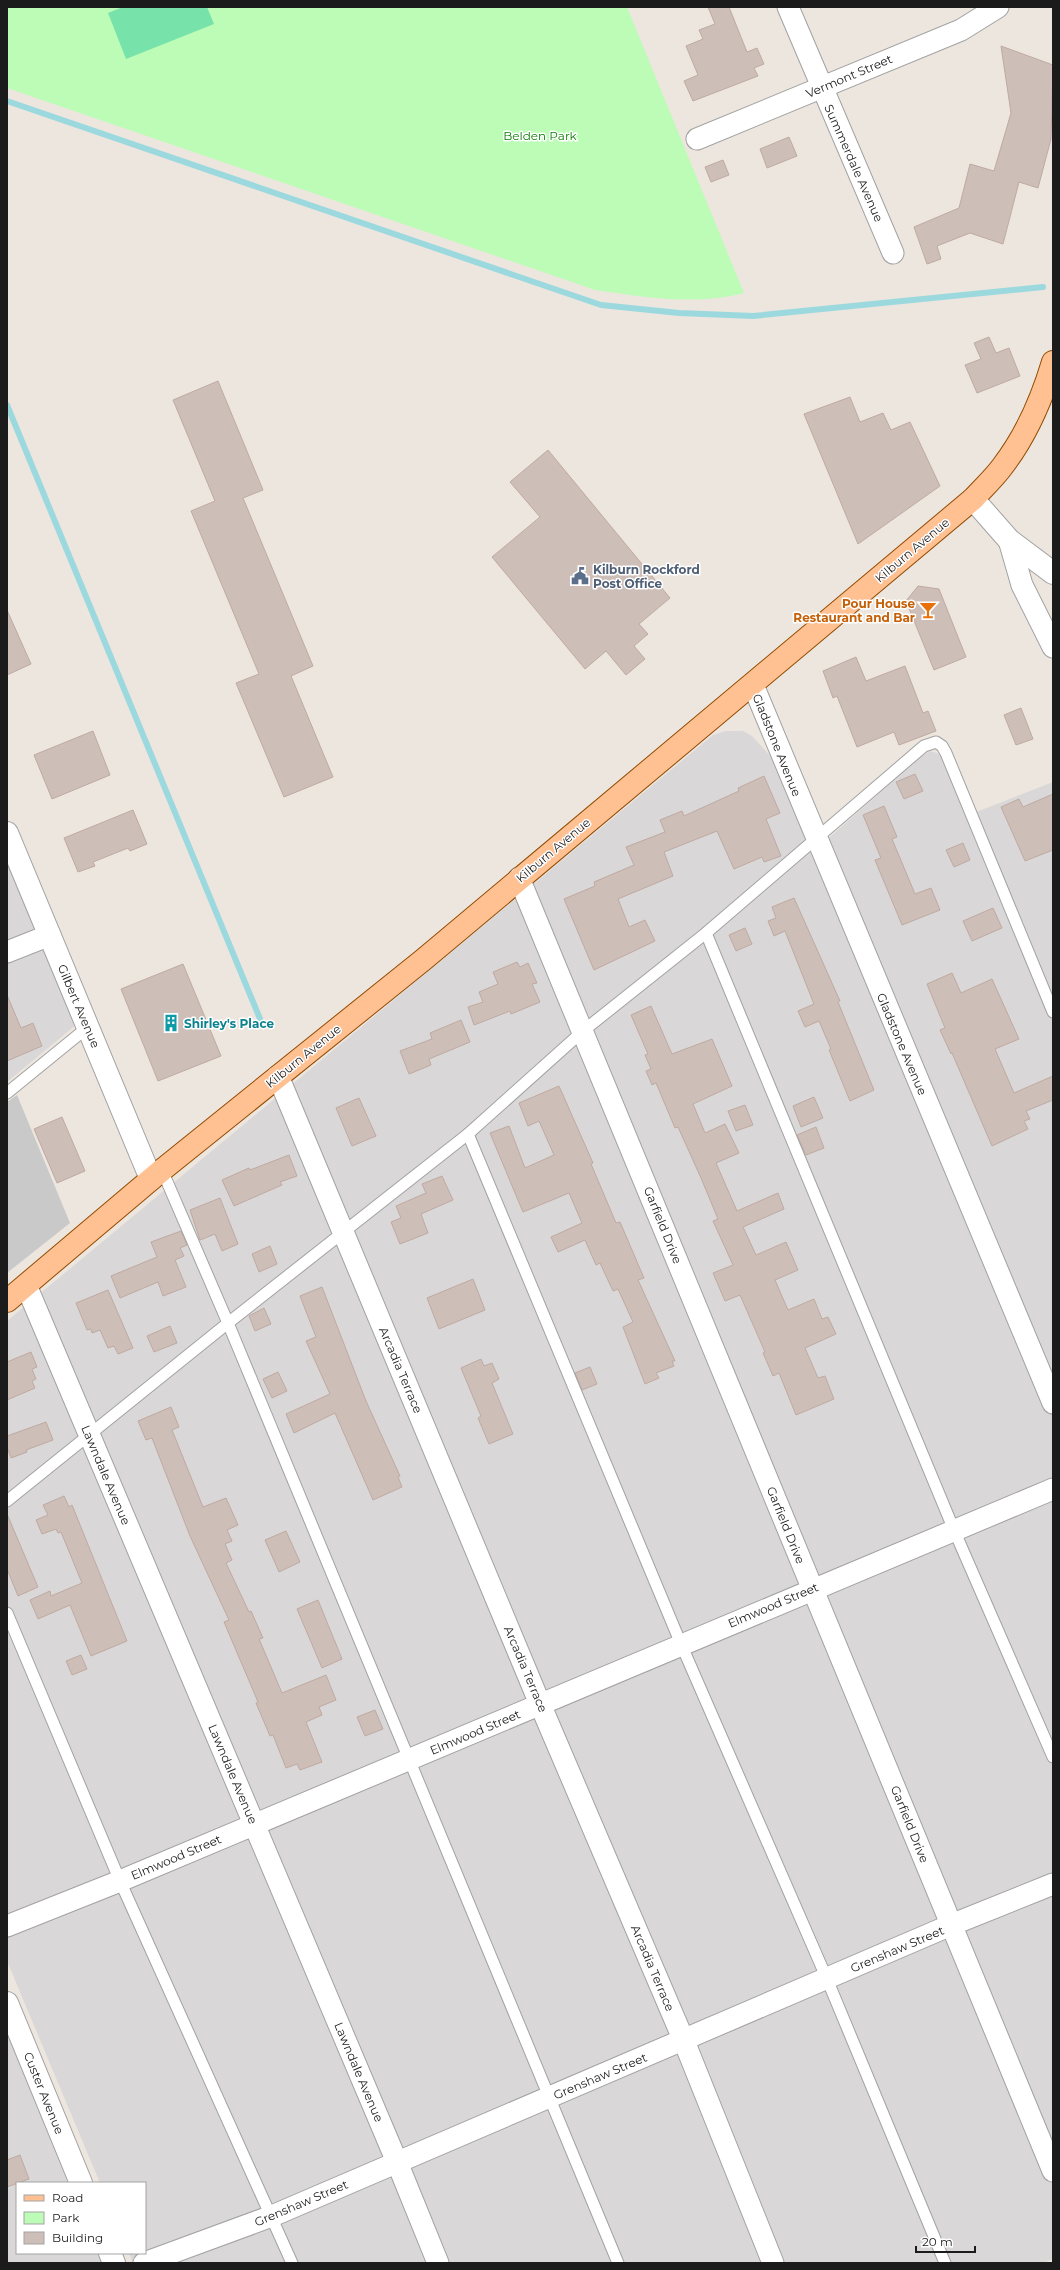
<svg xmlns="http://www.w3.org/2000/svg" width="1060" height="2270" viewBox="0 0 1060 2270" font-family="Montserrat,sans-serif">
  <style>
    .residential { fill: #d9d7d8 }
    .religious { fill: #c9c9c9 }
    .park { fill: #bcfcb7 }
    .pitch { fill: #77e2a9 }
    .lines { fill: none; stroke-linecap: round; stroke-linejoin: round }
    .stream { stroke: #9cd9de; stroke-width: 6 }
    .building { fill: #cdbeb8; stroke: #bfaaa1 }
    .service-casing { stroke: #a2a2a2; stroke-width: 13 }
    .minor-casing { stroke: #a2a2a2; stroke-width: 23 }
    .tertiary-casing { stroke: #a2a2a2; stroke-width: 24 }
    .primary-casing { stroke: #914b00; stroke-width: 24 }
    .service { stroke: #fff; stroke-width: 11 }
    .minor { stroke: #fff; stroke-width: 21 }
    .tertiary { stroke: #fff; stroke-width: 22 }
    .primary { stroke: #ffc092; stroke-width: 22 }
    .labels { text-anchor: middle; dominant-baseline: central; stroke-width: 3; stroke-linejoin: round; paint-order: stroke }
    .street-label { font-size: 12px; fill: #1b1b1b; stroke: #fff }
    .park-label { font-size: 12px; fill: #0d7c05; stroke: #fff }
    .service-label { font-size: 12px; font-weight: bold; fill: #4e5e75; stroke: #fff; text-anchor: start }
    .food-label { font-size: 12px; font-weight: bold; fill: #c56008; stroke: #fff; text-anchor: end }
    .culture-label { font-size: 12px; font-weight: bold; fill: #0d838f; stroke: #fff; text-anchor: start }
  </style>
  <rect width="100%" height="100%" fill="#ede6df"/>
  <g class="residential">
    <polygon points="726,731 743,731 752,736 774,760 814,851 920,757 930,751 937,753 944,759 966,816 1053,782 1053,2259 1043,2263 133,2263 129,2253 145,2253 145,2183 100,2183 7,1961 7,1321 713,735"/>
    <polygon points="7,857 77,1024 7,1082"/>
    <polygon points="7,2030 71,2183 17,2183 17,2253 100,2253 104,2263 7,2263"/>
  </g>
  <polygon class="religious" points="17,1095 70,1223 7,1273 7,1102"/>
  <path class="park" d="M 7,7 L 627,7 L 744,293 C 694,306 645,297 595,290 L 7,88 Z"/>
  <polygon class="pitch" points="123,7 207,7 214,24 126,59 108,13"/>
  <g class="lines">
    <g class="stream">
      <polyline points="7,101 601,305 679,313 753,316 1043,287"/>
      <polyline points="7,405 263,1026"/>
    </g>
  </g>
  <g class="building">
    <polygon points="708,7 729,7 747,52 757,48 764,64 754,68 758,76 693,101 684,81 698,75 686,46 703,39 699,30 715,24"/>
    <polygon points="1001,46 1053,65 1051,139 1038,188 1019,182 1003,244 970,233 937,246 941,259 927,264 914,227 959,208 970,164 994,171 1011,113"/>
    <polygon points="789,137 797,156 767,168 760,149"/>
    <polygon points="723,160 729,175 711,182 705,167"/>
    <polygon points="989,337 996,353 1009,348 1020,376 977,393 965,365 981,359 974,343"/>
    <polygon points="218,381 263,490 243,498 313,666 291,676 333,777 284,797 236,683 259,674 191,511 215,501 173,400"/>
    <polygon points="850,397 860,422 883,413 891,430 910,422 940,486 858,544 804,414"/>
    <polygon points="548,450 670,598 639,624 648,634 634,646 645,659 626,675 606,651 585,669 492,557 540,517 510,482"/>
    <polygon points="918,586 939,589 966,657 934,670 906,601"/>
    <polygon points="7,610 31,664 7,675"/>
    <polygon points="856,657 866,681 905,666 923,713 928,711 936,731 899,745 894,732 857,747 837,696 833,698 823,671"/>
    <polygon points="1021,708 1033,739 1016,745 1004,715"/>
    <polygon points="93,731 110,775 52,799 34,755"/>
    <polygon points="915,774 923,791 904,799 896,782"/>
    <polygon points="764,776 780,813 766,819 781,856 764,862 762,857 734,869 717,831 664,852 673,876 618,899 629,927 645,920 655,941 594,970 564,899 595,886 594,882 634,865 626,847 665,832 660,820 682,811 684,816 739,791 738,788"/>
    <polygon points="1053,794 1053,850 1025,861 1001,807 1019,799 1023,807"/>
    <polygon points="884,806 897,837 892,839 915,894 931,888 940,910 902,925 875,860 881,858 863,815"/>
    <polygon points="133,810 147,844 130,851 128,848 93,862 95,866 78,872 64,838"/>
    <polygon points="963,843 970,860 954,867 946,850"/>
    <polygon points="794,898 840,1001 838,1002 874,1090 850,1101 829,1050 831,1049 819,1021 805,1027 798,1011 814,1004 785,931 774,936 768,921 776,918 772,907"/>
    <polygon points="993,908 1002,928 972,941 963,921"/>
    <polygon points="745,928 752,944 736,951 729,935"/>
    <polygon points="517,962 520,967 528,963 537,983 532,984 540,1002 511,1014 510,1011 474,1025 468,1007 483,1002 479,992 498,984 493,972"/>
    <polygon points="183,964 221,1056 158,1081 121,989"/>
    <polygon points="952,973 961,993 992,979 1019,1039 995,1049 1014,1093 1053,1076 1053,1100 1026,1111 1030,1119 1024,1121 1028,1129 992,1146 952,1053 951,1054 940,1030 945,1028 927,984"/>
    <polygon points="7,995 21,1028 33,1023 42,1046 7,1061"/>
    <polygon points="651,1006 672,1054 712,1039 732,1086 693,1104 705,1133 725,1124 739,1153 716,1163 737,1211 778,1193 784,1209 743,1227 756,1255 786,1242 798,1270 775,1280 788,1310 814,1299 822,1319 828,1317 836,1334 805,1348 818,1378 825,1376 834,1399 796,1415 779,1373 773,1376 763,1353 765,1352 740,1295 725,1301 713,1273 733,1265 713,1221 718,1219 701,1178 678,1127 675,1128 656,1083 652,1085 646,1071 651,1069 645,1055 648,1054 631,1015"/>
    <polygon points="461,1020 470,1042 429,1059 431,1065 409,1074 400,1051 432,1039 430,1033"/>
    <polygon points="559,1086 593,1163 591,1164 616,1223 620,1222 644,1278 638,1280 675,1361 672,1361 674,1366 656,1373 659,1378 645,1384 623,1327 633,1322 618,1289 613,1291 600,1263 596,1265 585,1240 558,1252 551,1237 582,1223 569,1193 523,1212 490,1133 509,1126 525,1168 554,1155 539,1121 528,1126 519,1103"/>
    <polygon points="814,1097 823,1118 801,1127 793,1106"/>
    <polygon points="359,1098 376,1136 352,1146 336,1108"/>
    <polygon points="745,1105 753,1125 736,1131 728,1111"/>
    <polygon points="62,1117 85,1171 57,1183 34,1129"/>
    <polygon points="816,1127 824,1148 806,1155 797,1135"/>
    <polygon points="289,1155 297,1176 280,1182 282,1185 234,1206 222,1180 249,1168 250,1170"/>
    <polygon points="442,1176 453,1200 421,1214 428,1233 400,1244 391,1222 401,1218 396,1206 426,1193 422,1184"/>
    <polygon points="220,1198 238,1244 222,1251 215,1234 200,1240 190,1210"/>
    <polygon points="181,1231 187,1245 180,1248 184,1256 175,1260 186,1287 163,1296 158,1282 120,1298 111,1276 157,1257 151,1242"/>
    <polygon points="270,1246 277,1264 259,1272 252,1254"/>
    <polygon points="473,1279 485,1310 439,1329 427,1298"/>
    <polygon points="322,1287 366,1401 400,1476 398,1477 402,1487 373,1500 335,1413 294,1433 286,1414 330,1394 306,1341 316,1337 300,1296"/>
    <polygon points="108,1290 133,1348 118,1354 114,1346 108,1348 100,1330 92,1333 91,1329 87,1330 76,1303"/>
    <polygon points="264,1308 271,1324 255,1331 249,1316"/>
    <polygon points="170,1326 177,1343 154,1352 147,1336"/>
    <polygon points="31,1352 37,1367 32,1369 36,1379 32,1381 35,1388 7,1400 7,1362"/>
    <polygon points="481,1359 484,1366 492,1363 499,1379 492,1383 513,1434 489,1444 478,1418 481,1416 461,1368"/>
    <polygon points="590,1367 597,1384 582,1390 575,1373"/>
    <polygon points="278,1372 287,1391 272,1398 263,1379"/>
    <polygon points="171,1407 179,1427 172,1430 203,1507 226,1498 238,1525 227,1530 232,1541 225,1544 232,1560 226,1563 249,1612 251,1611 263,1638 259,1639 282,1693 326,1675 336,1700 319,1707 322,1715 306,1722 322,1762 300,1770 297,1764 286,1768 273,1735 270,1736 256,1703 258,1702 224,1622 229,1620 190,1536 152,1438 146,1440 138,1421"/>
    <polygon points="46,1422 53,1440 26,1450 27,1452 11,1458 7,1447 7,1436"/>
    <polygon points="64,1496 69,1507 72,1505 127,1641 91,1656 70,1605 38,1619 30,1600 50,1591 51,1596 82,1583 61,1532 58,1533 56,1529 42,1534 36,1520 48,1515 43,1505"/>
    <polygon points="7,1514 38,1587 18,1596 7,1569"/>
    <polygon points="286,1531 300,1562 279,1572 265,1540"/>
    <polygon points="318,1600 342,1659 322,1668 297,1609"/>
    <polygon points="81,1655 87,1669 72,1675 66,1661"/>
    <polygon points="375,1710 383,1729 365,1736 357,1717"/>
    <polygon points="20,2155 29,2179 7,2187 7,2160"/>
  </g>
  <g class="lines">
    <g class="service-casing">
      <g id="service">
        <polyline points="706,933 954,1530 1053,1757"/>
        <polyline points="7,1093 88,1027"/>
        <polyline points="468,1134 681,1644 827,1979 945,2263"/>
        <polyline points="162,1170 228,1323 618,2263"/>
        <polyline points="7,1501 228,1323 468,1134 583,1031 706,933 924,746 936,742 942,746 946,753 1053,1012"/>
        <polyline points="7,1613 120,1881 292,2263"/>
      </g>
    </g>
    <g class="minor-casing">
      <g id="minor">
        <polyline points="788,7 893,253"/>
        <polyline points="697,139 961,30 998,7"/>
        <polyline points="1009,540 1022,585 1053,647"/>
        <polyline points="753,685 1053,1403"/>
        <polyline points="519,878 1053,2171"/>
        <polyline points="7,952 50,935"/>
        <polyline points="278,1076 540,1704 684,2041 773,2263"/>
        <polyline points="26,1285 397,2162 438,2263"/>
        <polyline points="7,1926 120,1881 1053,1489"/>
        <polyline points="144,2263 272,2216 951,1925 1053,1884"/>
      </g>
    </g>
    <g class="tertiary-casing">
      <g id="tertiary">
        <polyline points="973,499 1009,540 1053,573"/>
        <polyline points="7,833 151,1179"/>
        <polyline points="7,2003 81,2183"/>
        <polyline points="110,2253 114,2263"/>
      </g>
    </g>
    <g class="primary-casing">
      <path id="primary" d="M 7,1301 L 162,1170 L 423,960 L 973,499 C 983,488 994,478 1002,467 C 1026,436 1042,399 1053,362"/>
    </g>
    <use href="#service" class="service"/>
    <use href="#minor" class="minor"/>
    <use href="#tertiary" class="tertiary"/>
    <use href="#primary" class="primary"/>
  </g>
  <defs>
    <g id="civic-bare" transform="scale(1.38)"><path d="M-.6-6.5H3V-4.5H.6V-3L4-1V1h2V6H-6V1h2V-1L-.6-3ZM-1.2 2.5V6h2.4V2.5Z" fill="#5c6f8a" stroke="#fff" stroke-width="2.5" paint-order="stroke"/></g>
    <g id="bar-bare" transform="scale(1.38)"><path d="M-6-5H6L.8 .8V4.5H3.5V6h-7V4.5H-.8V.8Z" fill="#e8710a" stroke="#fff" stroke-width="2.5" paint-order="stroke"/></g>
    <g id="building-bare" transform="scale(1.38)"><path d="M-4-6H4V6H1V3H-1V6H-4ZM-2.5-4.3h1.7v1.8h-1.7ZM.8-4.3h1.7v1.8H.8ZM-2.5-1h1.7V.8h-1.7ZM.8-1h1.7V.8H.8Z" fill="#0f9aa8" stroke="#fff" stroke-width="2.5" paint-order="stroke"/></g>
  </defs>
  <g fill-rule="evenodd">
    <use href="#civic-bare" x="580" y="576"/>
    <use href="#bar-bare" x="928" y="610"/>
    <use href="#building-bare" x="171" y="1023"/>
  </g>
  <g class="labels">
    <g class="street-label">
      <text transform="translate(849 76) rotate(-23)">Vermont Street</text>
      <text transform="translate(854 163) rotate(66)">Summerdale Avenue</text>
      <text transform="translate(912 550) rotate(-40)">Kilburn Avenue</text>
      <text transform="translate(777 745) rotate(68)">Gladstone Avenue</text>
      <text transform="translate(553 850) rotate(-40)">Kilburn Avenue</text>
      <text transform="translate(79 1006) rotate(67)">Gilbert Avenue</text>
      <text transform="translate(902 1044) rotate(67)">Gladstone Avenue</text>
      <text transform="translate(303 1056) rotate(-39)">Kilburn Avenue</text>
      <text transform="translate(663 1225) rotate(68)">Garfield Drive</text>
      <text transform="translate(401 1370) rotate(67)">Arcadia Terrace</text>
      <text transform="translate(106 1475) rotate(67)">Lawndale Avenue</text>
      <text transform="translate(786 1525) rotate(68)">Garfield Drive</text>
      <text transform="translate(773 1605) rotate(-23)">Elmwood Street</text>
      <text transform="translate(526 1669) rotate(67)">Arcadia Terrace</text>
      <text transform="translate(475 1732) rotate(-23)">Elmwood Street</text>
      <text transform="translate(233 1774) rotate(67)">Lawndale Avenue</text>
      <text transform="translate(910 1824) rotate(68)">Garfield Drive</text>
      <text transform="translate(176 1857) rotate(-23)">Elmwood Street</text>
      <text transform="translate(897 1949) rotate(-23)">Grenshaw Street</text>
      <text transform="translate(653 1968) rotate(67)">Arcadia Terrace</text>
      <text transform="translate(359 2072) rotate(67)">Lawndale Avenue</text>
      <text transform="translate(600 2076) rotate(-23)">Grenshaw Street</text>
      <text transform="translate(44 2093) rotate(68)">Custer Avenue</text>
      <text transform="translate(301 2203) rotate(-23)">Grenshaw Street</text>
    </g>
    <g class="park-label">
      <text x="540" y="135">Belden Park</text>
    </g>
    <g class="service-label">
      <text x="593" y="569">Kilburn Rockford<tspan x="593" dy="14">Post Office</tspan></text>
    </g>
    <g class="food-label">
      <text x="915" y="603">Pour House<tspan x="915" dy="14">Restaurant and Bar</tspan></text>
    </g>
    <g class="culture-label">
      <text x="184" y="1023">Shirley's Place</text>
    </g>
  </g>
  <rect width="1060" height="2270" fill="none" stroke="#1b1b1b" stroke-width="16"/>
  <rect x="16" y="2182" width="130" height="72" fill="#ffffff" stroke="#a4a4a4"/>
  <rect x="24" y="2195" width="20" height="6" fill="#ffc092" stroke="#a4a4a4"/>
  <text x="52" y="2202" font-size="12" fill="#1b1b1b">Road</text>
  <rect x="24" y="2212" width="20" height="12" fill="#bcfcb7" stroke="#a4a4a4"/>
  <text x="52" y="2222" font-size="12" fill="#1b1b1b">Park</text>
  <rect x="24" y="2232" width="20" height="12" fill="#cdbeb8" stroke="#a4a4a4"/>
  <text x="52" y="2242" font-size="12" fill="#1b1b1b">Building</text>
  <path d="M916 2246v6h59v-6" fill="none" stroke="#1b1b1b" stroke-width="2"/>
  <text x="922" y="2246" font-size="12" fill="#1b1b1b" stroke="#ffffff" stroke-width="3" paint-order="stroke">20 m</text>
</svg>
